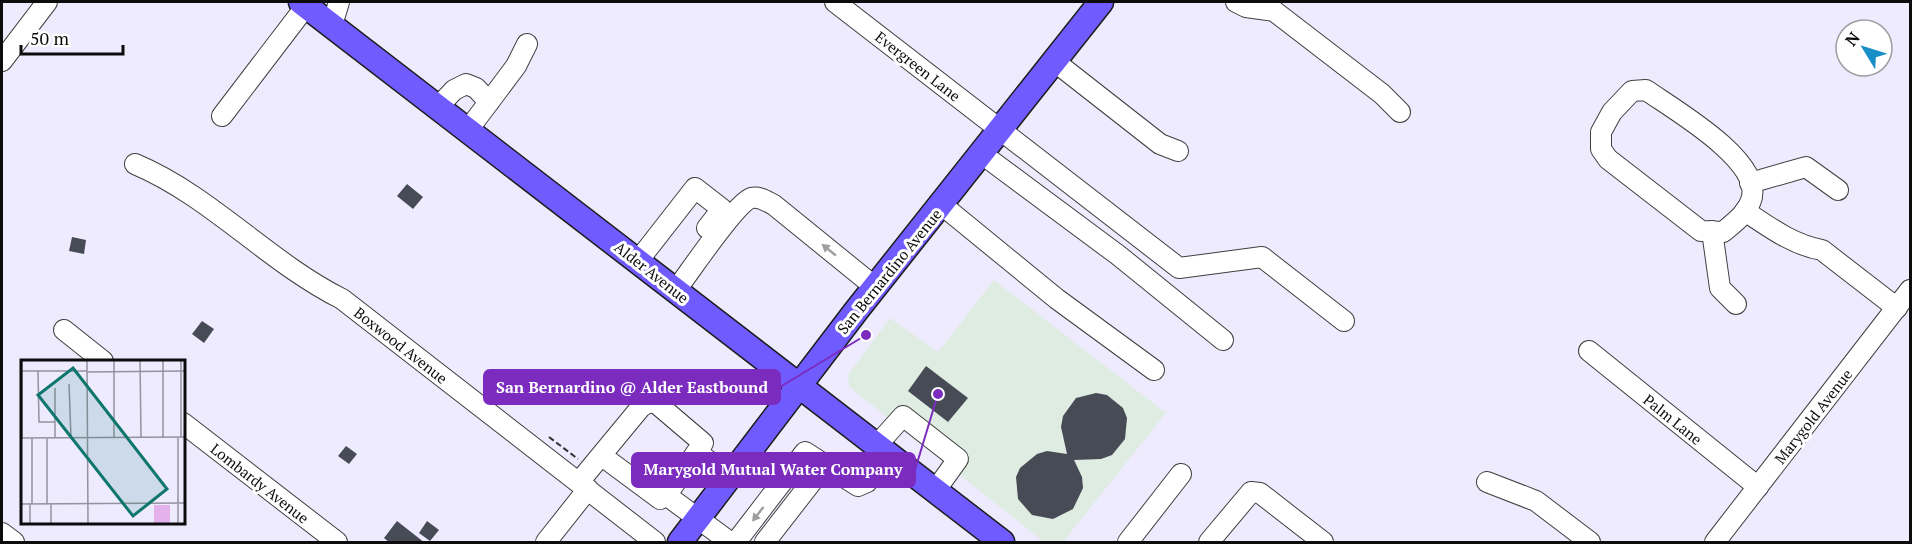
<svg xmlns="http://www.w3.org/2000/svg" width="1912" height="544" viewBox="0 0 1912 544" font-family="'PT Serif',serif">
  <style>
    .industrial { fill: #dfece2 }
    .building { fill: #474b55 }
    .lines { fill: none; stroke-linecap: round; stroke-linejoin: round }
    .minor-casing { stroke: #3f3f3f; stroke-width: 22 }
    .major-casing { stroke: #1d1d1d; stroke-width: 27 }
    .path { stroke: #2e2e2e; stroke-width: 2; stroke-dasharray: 6 3; stroke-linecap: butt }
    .minor { stroke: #fff; stroke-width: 20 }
    .major { stroke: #705bff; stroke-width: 24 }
    .oneway { fill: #9e9e9e }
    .labels { text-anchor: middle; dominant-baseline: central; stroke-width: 6; stroke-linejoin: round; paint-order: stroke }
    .street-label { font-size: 15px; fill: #0c0c0c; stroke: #fff }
    .inset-road { fill: none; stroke: #94929e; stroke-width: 1.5 }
    .view { fill: #0f766e; fill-opacity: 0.15; stroke: #0f766e; stroke-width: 3 }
    .inset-edge { fill: none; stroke: #0c0c0c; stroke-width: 3 }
    .leader { fill: none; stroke: #7b2cbf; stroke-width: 2 }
    .callout-dot { fill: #7b2cbf; stroke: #fff; stroke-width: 2 }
    .callout { fill: #7b2cbf; stroke: #7b2cbf; stroke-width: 2 }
    .callout-label { font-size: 16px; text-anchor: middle; font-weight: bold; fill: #fff }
  </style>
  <rect width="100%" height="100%" fill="#eeebff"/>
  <polygon class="industrial" points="994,280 1166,413 1063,542 1044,542 849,387 848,375 890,318 938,352"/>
  <g class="building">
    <polygon points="407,184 423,197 413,209 397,196"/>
    <polygon points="72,237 86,240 84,254 69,251"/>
    <polygon points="202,321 214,329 204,343 192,334"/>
    <polygon points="926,366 968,398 948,422 908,391"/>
    <polygon points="1096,393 1107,395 1123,408 1127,418 1125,439 1112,455 1101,459 1074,460 1082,477 1083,488 1073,509 1053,519 1032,515 1018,499 1016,477 1020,468 1037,454 1047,451 1067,454 1061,427 1063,416 1076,398"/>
    <polygon points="346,446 357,454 349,464 338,456"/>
    <polygon points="397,521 425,543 390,543 384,538"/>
    <polygon points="427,521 439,530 430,541 419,533"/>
  </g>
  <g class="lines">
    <g class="minor-casing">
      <g id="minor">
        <polyline points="835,2 1179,268 1262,257 1344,321"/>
        <polyline points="1236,2 1246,7 1274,11 1382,94 1400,112"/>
        <polyline points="332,25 339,2"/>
        <polyline points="2,61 47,2"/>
        <polyline points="1054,61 1160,144 1178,151"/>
        <path d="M 1646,90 C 1673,109 1760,159 1752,197 C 1748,213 1735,222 1723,232 L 1701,231 L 1608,159 L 1601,149 L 1601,132 L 1612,112 L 1632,91 Z"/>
        <polyline points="438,107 454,90 466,84 476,88 489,102"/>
        <polyline points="222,116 306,6"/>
        <polyline points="468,130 516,66 527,44"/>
        <polyline points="982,154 1118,255 1223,340"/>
        <path d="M 135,164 C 211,196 268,262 342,299 L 655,542"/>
        <polyline points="1750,183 1806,167 1838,190"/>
        <polyline points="942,205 1057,299 1154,370"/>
        <path d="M 1745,211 C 1769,227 1793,245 1822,250 L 1897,308"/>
        <polyline points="1712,231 1720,288 1736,304"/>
        <polyline points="638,261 695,188 722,209 707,228"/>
        <path d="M 676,290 C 689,273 735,204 751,198 C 760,196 766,201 774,205 L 875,287"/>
        <polyline points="64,330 103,361"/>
        <polyline points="1589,351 1758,487"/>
        <polyline points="183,423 337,542"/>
        <polyline points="877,445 903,416 958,459 935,491"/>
        <polyline points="698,453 730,477"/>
        <polyline points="579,482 641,407 649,402 656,403 703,443 668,493 660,499 602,456"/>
        <polyline points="1487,482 1536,501 1590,542"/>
        <polyline points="666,495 730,542"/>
        <polyline points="2,533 14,542"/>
        <polyline points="546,542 588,489"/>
        <polyline points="736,542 805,452 858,486 867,482 887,454"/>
        <polyline points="765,542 824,466"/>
        <polyline points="1128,542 1181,474"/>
        <polyline points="1209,542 1251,492 1260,493 1323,542"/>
        <polyline points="1715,542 1910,290"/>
      </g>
    </g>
    <g class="major-casing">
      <g id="major">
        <polyline points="301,2 1002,542"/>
        <polyline points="680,542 856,311 1101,2"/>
      </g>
    </g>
    <polyline class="path" points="549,437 578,459"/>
    <use href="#minor" class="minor"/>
    <use href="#major" class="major"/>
  </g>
  <defs><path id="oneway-solid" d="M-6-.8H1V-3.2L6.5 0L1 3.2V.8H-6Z" transform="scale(1.5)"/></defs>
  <g class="oneway">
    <use href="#oneway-solid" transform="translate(829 250) rotate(-141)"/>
    <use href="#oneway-solid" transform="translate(758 514) rotate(128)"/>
  </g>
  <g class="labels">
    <g class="street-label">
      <text transform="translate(918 66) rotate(38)">Evergreen Lane</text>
      <text transform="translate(889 271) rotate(-51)">San Bernardino Avenue</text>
      <text transform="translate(652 272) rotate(38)">Alder Avenue</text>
      <text transform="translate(401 345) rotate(38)">Boxwood Avenue</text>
      <text transform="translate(1813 416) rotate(-52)">Marygold Avenue</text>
      <text transform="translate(1673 419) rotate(39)">Palm Lane</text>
      <text transform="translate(260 483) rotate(38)">Lombardy Avenue</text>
    </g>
  </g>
  <g transform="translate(21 360)">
    <rect width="164" height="164" fill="#eeebff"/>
    <path d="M 133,145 L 149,145 L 149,163 L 133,163 Z" fill="#e4b1ed"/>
    <path class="inset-road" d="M 1,0 L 1,78M 66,0 L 67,163M 93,0 L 93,78M 119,0 L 120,77M 142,0 L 142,77M 160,0 L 160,77M 1,11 L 66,11M 17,11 L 18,62 L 34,62M 66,12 L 164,11M 48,24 L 50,78M 34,28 L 34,78M 157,77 L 157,163M 0,78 L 164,77M 11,78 L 11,144M 26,78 L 26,144M 0,144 L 164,143M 9,163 L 9,144M 30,163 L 30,144"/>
    <path class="view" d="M 52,8 L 146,129 L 112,156 L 17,35 Z"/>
    <rect width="164" height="164" class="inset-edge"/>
  </g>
  <path class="leader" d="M866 335L780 387M938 394L915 470"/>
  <g class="callout-dot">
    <circle cx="866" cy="335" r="6"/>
    <circle cx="938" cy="394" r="6"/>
  </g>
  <g class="callout">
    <rect x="484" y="370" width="296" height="34" rx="6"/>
    <rect x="632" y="453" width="283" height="34" rx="6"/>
  </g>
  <g class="callout-label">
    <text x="632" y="393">San Bernardino @ Alder Eastbound</text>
    <text x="773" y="475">Marygold Mutual Water Company</text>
  </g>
  <rect width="1912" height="544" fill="none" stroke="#0c0c0c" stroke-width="6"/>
  <g transform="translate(1864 48) rotate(308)"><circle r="28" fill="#ffffff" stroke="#9e9e9e" stroke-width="1.5"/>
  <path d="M0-4.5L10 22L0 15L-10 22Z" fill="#188ec7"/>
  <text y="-9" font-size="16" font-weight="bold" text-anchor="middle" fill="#0c0c0c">N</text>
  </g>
  <path d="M21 45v9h102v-9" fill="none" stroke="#0c0c0c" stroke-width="3"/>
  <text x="30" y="45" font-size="18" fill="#0c0c0c" stroke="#ffffff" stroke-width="4.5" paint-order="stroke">50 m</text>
</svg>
